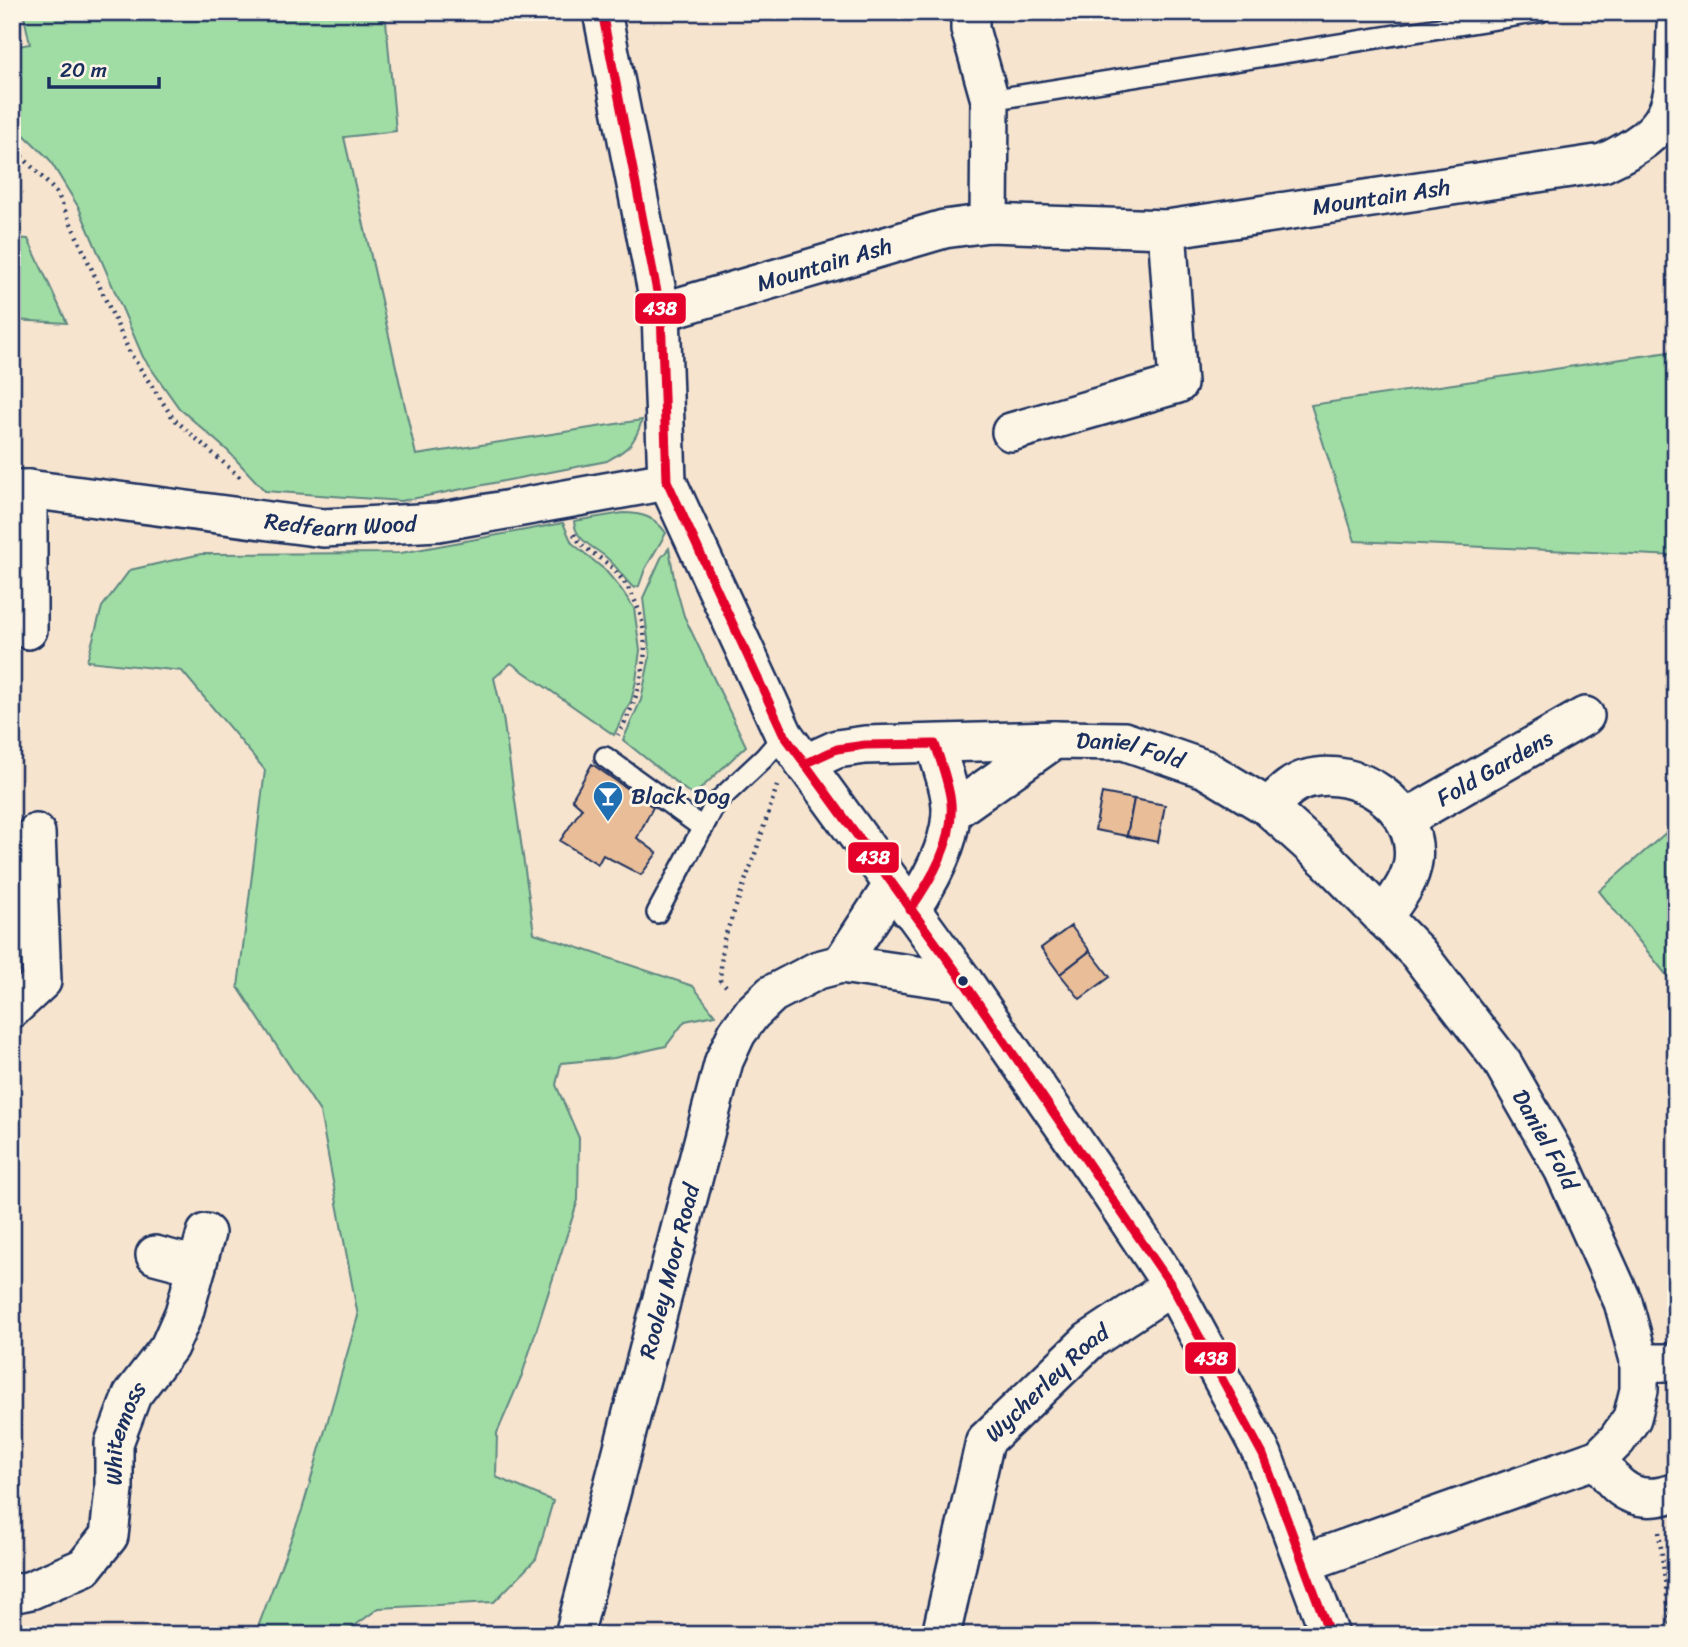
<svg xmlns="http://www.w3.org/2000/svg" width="1688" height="1647" viewBox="0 0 1688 1647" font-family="Sriracha,sans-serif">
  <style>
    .green { fill: #a0dda4; stroke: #5e8681; stroke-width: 2 }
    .building { fill: #e8bd98; stroke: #1b2f5e; stroke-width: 2 }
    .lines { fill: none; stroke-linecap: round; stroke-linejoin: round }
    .lane-casing { stroke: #1b2f5e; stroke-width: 24 }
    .street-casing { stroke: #1b2f5e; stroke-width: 42 }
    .path { stroke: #1b2f5e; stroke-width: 4.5; stroke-dasharray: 2 5; stroke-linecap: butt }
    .lane { stroke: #fcf5e5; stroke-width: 19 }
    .street { stroke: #fcf5e5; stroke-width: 37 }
    .bus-1-casing { stroke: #fcf5e5; stroke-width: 14 }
    .bus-1 { stroke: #e4002b; stroke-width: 9 }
    .bus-dot { fill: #1b2f5e; stroke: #fcf5e5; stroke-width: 2.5 }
    .labels { text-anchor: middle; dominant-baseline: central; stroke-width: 6; stroke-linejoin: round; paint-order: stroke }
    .street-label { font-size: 23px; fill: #1b2f5e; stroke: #fcf5e5 }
    .poi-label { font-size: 23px; fill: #1b2f5e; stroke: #fcf5e5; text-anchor: start }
    .line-badge { stroke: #fcf5e5; stroke-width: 2.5 }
    .badge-label { font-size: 19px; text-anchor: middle; font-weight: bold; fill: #fff }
  </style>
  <rect width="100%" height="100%" fill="#f6e4ce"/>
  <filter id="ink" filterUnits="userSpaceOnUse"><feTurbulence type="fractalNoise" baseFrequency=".0143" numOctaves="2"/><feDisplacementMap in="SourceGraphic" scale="14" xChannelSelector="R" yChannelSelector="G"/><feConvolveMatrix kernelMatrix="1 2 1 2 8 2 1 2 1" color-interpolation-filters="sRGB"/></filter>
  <g filter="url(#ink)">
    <g class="green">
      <path d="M 23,12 L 367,12 L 386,21 L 396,131 L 344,137 L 416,455 L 642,420 C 635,444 628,449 607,461 L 401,501 L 265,491 L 228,451 L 179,408 L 143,357 L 79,208 L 49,159 L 12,123 L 12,47 L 30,44 Z"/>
      <polygon points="12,238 28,239 67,323 12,320"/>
      <polygon points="1676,351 1676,556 1355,541 1311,405"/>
      <path d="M 623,513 C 642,513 655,517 666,533 L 645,569 L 639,586 L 634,588 C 624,580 618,567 607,558 C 595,547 575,541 574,521 Z"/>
      <polygon points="563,523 572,543 605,570 621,589 634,608 640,650 636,681 631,701 614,735 511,663 494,678 503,717 534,933 693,986 715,1015 685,1021 666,1046 614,1058 561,1063 556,1085 579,1138 578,1200 522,1375 497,1433 496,1477 553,1501 536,1559 494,1602 379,1608 342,1635 255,1635 302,1510 358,1316 320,1112 238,987 265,770 182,671 87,661 102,607 130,570 201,554 401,553"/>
      <polygon points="669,548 675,584 684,616 746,746 693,796 623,740 641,700 650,656 643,598 661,558"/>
      <polygon points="1676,824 1676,987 1599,891"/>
    </g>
    <g class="building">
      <polygon points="592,764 653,807 637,838 657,853 641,875 603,855 598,864 560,841 582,808 572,799"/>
      <polygon points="1102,793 1134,799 1127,836 1095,830"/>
      <polygon points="1134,799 1165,805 1158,842 1127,836"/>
      <polygon points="1071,926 1090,951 1060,974 1041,948"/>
      <polygon points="1090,951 1110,977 1080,999 1060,974"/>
    </g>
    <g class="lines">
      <g class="lane-casing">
        <g id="lane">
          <polyline points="990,100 1540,12"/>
          <polyline points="605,757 703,828"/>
          <polyline points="657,913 716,803 764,758 784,735"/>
        </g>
      </g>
      <g class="street-casing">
        <g id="street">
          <polyline points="602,12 661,312 667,481 784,735 964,982 1106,1187 1172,1286 1263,1455 1330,1635"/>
          <polyline points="970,12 970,29 990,100 989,223"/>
          <path id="s1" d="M 661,312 L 944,229 L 989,223 L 1167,229 L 1603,163 C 1680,127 1674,104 1676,26"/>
          <polyline points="1011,432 1178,384 1167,229"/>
          <path id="s2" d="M 12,489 L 28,489 L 323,528 L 438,522 L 667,481"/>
          <polyline points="28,489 28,630"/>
          <path id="s3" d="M 804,764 L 837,749 L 865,745 L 1054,740 L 1124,741 L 1205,769 L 1268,807 L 1328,861 L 1418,953 L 1502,1062 L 1563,1169 L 1623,1302 L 1639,1360 L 1639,1390 L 1632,1418 L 1617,1440 L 1599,1458 L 1304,1563"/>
          <path d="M 1268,807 C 1280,796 1291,783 1307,779 C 1356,765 1420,806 1413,861 C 1410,883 1395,900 1383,918"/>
          <polyline points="951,813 1054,740"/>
          <path id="s4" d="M 1405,819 L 1585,716"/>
          <path d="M 910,910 C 929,884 949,847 951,814 C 952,791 941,766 935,744"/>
          <polyline points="841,964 892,886"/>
          <polyline points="12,1009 42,981 36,833"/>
          <polyline points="155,1255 197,1266"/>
          <polyline points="1639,1363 1676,1363"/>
          <path d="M 1599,1458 C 1615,1492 1639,1506 1676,1492"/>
          <path id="s5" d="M 12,1594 L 31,1590 L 84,1567 L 109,1536 L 114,1490 L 114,1443 L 132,1395 L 169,1347 L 184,1313 L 206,1233"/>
          <path id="s6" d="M 574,1635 L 724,1061 L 737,1033 L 752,1013 L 772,994 L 818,970 L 841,964 L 964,982"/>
          <path id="s7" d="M 941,1635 L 985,1441 L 1089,1341 L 1172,1286"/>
        </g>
      </g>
      <g class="path">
        <polyline points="12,146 57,193 130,353 173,418 243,480"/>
        <path d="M 574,534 C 582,549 598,555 610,566 C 660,615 650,679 618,735"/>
        <polyline points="726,986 720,980 723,942 756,851 777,786"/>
        <polyline points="1659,1532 1672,1635"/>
      </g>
      <use href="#lane" class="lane"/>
      <use href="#street" class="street"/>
      <g class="bus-1-casing">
        <g id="bus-1">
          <polyline points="602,12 661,312 667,481 784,735 964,982 1172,1286 1263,1455 1330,1635"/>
          <path d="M 804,764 L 837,749 L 865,745 L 935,744 C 941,763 949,783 951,803 C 954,842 931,880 910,910"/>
        </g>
      </g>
      <use href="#bus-1" class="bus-1"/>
    </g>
  </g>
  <defs>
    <g id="bar-pin" transform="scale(1.575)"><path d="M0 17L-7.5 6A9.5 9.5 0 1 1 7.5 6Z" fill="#1f6fb2" stroke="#fcf5e5"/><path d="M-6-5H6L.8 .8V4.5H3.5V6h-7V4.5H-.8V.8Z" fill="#fff"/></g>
  </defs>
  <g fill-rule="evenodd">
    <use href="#bar-pin" x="608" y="796"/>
  </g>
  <circle class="bus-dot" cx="963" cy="981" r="6"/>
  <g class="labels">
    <g class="street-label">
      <text stroke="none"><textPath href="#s1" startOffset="735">Mountain Ash</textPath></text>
      <text stroke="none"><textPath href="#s1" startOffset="170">Mountain Ash</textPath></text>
      <text stroke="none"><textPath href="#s2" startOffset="331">Redfearn Wood</textPath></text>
      <text stroke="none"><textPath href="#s3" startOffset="331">Daniel Fold</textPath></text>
      <text stroke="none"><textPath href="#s4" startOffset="103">Fold Gardens</textPath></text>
      <text stroke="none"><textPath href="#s3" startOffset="919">Daniel Fold</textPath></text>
      <text stroke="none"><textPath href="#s6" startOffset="376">Rooley Moor Road</textPath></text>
      <text stroke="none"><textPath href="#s7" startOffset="284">Wycherley Road</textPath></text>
      <text stroke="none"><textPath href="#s5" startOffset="222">Whitemoss</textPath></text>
    </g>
    <g class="poi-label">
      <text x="631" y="796">Black Dog</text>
    </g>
  </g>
  <g class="line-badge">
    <rect x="634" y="292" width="53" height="33" rx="7" fill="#e4002b"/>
    <rect x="847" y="841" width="53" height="33" rx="7" fill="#e4002b"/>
    <rect x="1184" y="1341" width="53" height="34" rx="7" fill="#e4002b"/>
  </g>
  <g class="badge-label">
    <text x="660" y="315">438</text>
    <text x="873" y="864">438</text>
    <text x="1211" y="1365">438</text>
  </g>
  <rect width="1688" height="1647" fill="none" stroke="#fcf5e5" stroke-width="42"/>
  <rect x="21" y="21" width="1646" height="1605" fill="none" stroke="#1b2f5e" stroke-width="2.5" filter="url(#ink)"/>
  <path d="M49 77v10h110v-10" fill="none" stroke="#1b2f5e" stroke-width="3.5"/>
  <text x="60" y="77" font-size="21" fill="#1b2f5e" stroke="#fcf5e5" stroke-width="5" paint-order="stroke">20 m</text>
</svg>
